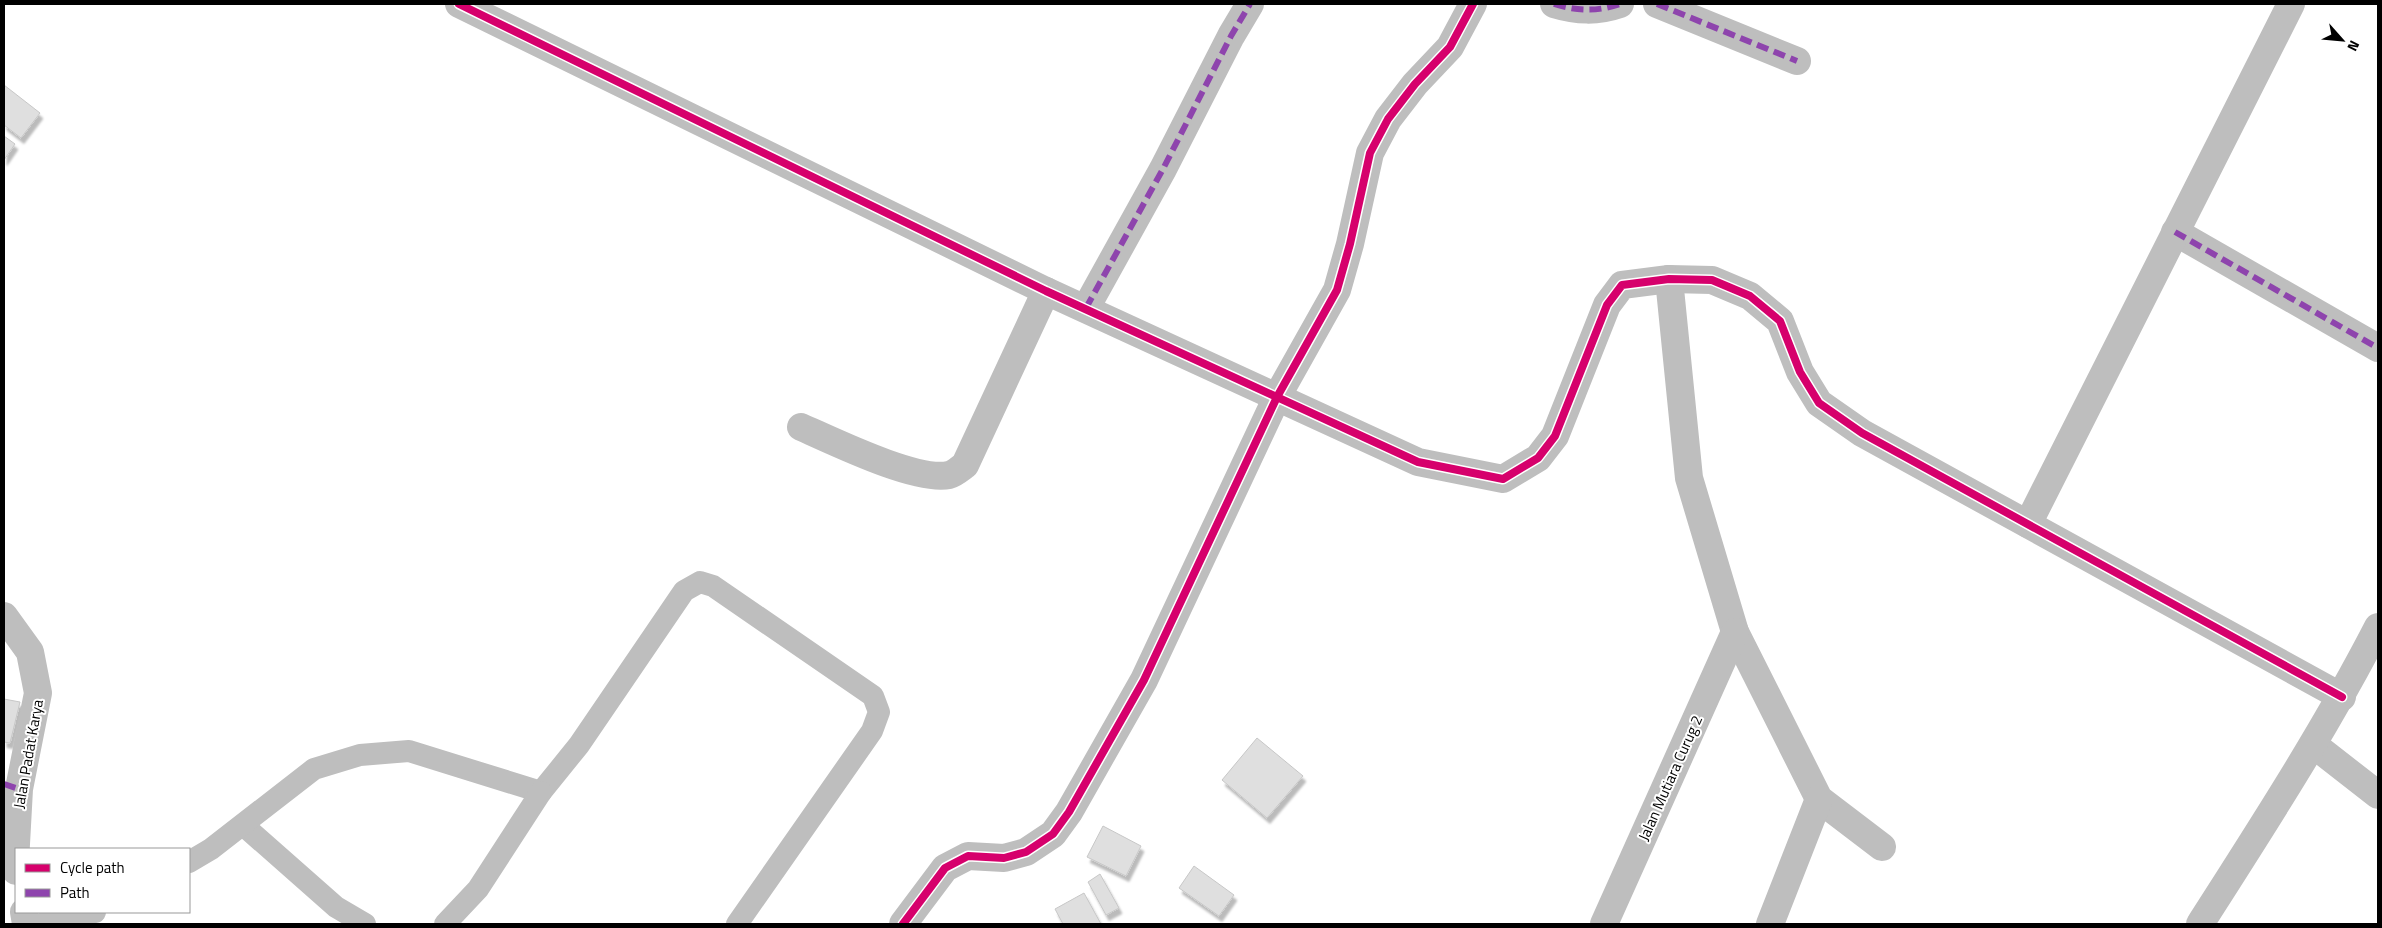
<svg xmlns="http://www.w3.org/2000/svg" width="2382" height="928" viewBox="0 0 2382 928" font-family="'Titillium Web',sans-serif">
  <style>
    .building { fill: #dfdfdf; stroke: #c7c7c7; filter: url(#shadow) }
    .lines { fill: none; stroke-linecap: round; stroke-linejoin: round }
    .service { stroke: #bebebe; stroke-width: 22 }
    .minor { stroke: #bebebe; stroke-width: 28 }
    .tertiary { stroke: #bebebe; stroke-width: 28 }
    .quiet { stroke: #8e44ad; stroke-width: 6; stroke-dasharray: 12 6; stroke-linecap: butt }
    .cycleway-casing { stroke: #fff; stroke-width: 11 }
    .cycleway { stroke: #d6006c; stroke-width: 8 }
    .labels { text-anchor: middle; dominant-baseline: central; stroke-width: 4; stroke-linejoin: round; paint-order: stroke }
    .street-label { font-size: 15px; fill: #000; stroke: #fff }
  </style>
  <defs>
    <filter id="shadow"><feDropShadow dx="3" dy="5.5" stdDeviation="1" flood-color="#0004"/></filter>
  </defs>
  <rect width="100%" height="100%" fill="#fff"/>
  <g class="building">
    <polygon points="4,85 40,113 21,138 4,125"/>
    <polygon points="4,136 15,144 4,160"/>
    <polygon points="4,699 20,702 10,743 4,742"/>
    <polygon points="1257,738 1303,776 1267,818 1222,780"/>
    <polygon points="1103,826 1141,846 1126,876 1087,857"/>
    <polygon points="1194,866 1234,895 1219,916 1179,888"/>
    <polygon points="1100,874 1119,908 1106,915 1088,882"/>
    <polygon points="1084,893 1101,924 1063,924 1055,909"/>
  </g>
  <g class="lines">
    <g class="service">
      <polyline points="243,825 336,907 365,924"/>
      <polyline points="189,862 211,849 314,769 360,755 409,751 541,792 579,745 684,591 700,582 713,586 873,696 879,712 872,731 737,924"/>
      <polyline points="41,924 95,912"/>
      <polyline points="445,924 478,889 541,792"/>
    </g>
    <g class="minor">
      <polyline points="459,4 1046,291 1418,462 1503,479 1538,458 1555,436 1607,305 1622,285 1669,279 1712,280 1750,296 1780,321 1800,372 1819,403 1862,433 2342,697"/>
      <path d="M 1554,4 C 1577,11 1597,12 1620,4"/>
      <polyline points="1657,4 1797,61"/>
      <polyline points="2175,232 2378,348"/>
      <polyline points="1669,279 1689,478 1735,632 1819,799 1882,847"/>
      <polyline points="1086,308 1163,169 1231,36 1250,4"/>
      <path d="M 801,427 C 833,441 916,482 949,475 C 954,474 961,468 965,465 L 1046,291"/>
      <polyline points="2028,524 2291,4"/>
      <polyline points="2314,745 2378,795"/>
      <polyline points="903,924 945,868 968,856 1004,858 1026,852 1053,834 1069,812 1144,680 1277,397 1337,290 1350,244 1370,153 1388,119 1415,84 1450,47 1473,4"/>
      <polyline points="1604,924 1735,632"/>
      <polyline points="1770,924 1819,799"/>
      <path d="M 2200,924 C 2262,827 2325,730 2378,627"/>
    </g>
    <g class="tertiary">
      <polyline points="4,616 30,652 38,693 19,789 15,862 16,871"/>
      <polyline points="24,912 26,924"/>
    </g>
    <g class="quiet">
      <path d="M 1554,4 C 1577,11 1597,12 1620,4"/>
      <polyline points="1657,4 1797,61"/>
      <polyline points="2175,232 2378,348"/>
      <polyline points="1086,308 1163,169 1231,36 1250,4"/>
      <polyline points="4,784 19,789"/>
    </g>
    <g class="cycleway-casing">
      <g id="cycleway">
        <polyline points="459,4 1046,291 1418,462 1503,479 1538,458 1555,436 1607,305 1622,285 1669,279 1712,280 1750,296 1780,321 1800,372 1819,403 1862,433 2342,697"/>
        <polyline points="903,924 945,868 968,856 1004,858 1026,852 1053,834 1069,812 1144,680 1277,397 1337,290 1350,244 1370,153 1388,119 1415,84 1450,47 1473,4"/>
      </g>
    </g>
    <use href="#cycleway" class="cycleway"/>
  </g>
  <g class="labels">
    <g class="street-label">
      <text transform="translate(28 754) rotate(-80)">Jalan Padat Karya</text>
      <text transform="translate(1670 778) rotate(-66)">Jalan Mutiara Curug 2</text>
    </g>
  </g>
  <rect width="2382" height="928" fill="none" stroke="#000000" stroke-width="10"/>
  <rect x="15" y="848" width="175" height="65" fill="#ffffff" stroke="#999999"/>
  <rect x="25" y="864" width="25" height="8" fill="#d6006c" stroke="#999999"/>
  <text x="60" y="873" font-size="15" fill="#000000">Cycle path</text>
  <rect x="25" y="889" width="25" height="8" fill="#8e44ad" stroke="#999999"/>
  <text x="60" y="898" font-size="15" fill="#000000">Path</text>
  <g transform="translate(2342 40) rotate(117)" stroke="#ffffff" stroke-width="4" paint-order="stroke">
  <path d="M0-4L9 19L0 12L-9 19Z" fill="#000000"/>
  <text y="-8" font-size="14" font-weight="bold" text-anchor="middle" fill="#000000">N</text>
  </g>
</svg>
